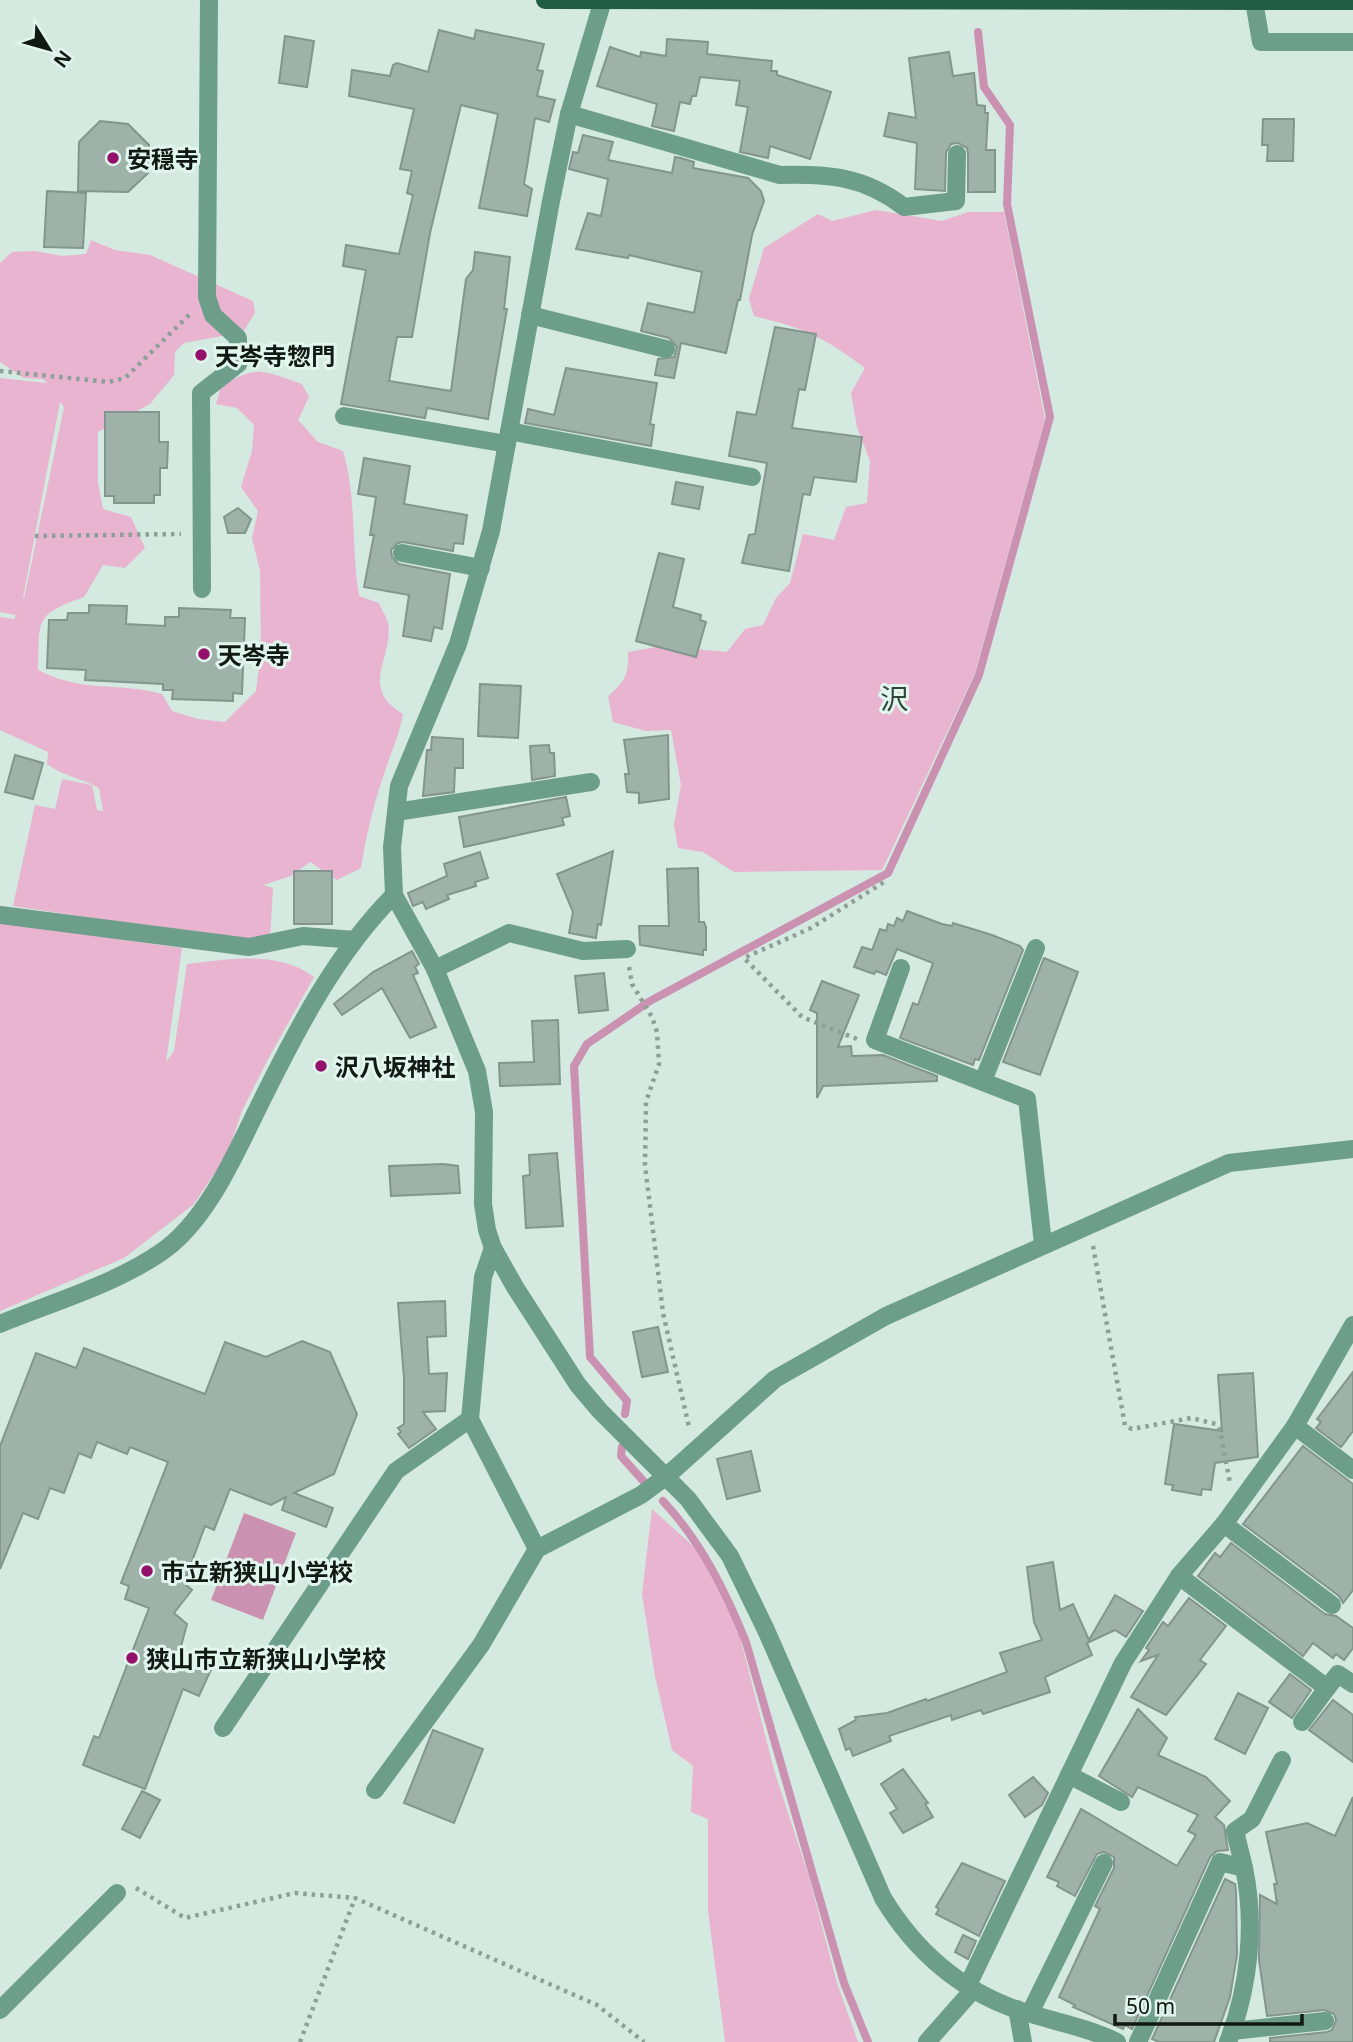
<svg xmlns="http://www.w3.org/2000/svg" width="1353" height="2042" viewBox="0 0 1353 2042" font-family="'Noto Sans','Noto Sans JP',sans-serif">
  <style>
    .green { fill: #e8b4d0; fill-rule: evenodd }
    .water { fill: #ca91b0 }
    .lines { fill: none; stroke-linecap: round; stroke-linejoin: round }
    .stream { stroke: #ca91b0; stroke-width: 8 }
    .building { fill: #9fb2a9; stroke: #83968d; stroke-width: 2 }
    .path { stroke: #8e9f97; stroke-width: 4.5; stroke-dasharray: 3.5 5; stroke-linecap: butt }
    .minor { stroke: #6c9e89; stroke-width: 18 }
    .major { stroke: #215c47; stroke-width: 18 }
    .poi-dot { fill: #94116b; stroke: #e1f6ed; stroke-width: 2.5 }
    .labels { text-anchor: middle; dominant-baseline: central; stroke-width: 6; stroke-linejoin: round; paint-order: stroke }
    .poi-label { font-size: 24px; font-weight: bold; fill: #111915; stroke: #e1f6ed; text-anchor: start }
    .quarter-label { font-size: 28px; fill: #32433b; stroke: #e1f6ed }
  </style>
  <rect width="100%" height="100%" fill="#d4e9df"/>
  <g class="green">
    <path d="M 876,210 L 942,221 L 968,212 L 1004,212 L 1045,419 L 975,673 L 882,870 L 734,872 L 703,852 L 678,848 L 674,825 L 681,785 L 671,730 L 646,731 L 613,722 L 608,696 C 625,682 629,674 628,652 L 662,646 L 727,652 L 745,629 L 763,625 L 776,598 L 790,583 L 803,534 L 834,540 L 846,507 L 867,503 L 870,461 L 857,427 L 851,393 L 865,368 C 826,338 802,327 754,316 L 749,299 L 764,248 L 818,214 L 832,221 Z"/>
    <path d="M 91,240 L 115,250 L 150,255 L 253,301 L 255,313 L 243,332 L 184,343 L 175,352 L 174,375 L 150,404 L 98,432 L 98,483 L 103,509 L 131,517 L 145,548 L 125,568 L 103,565 L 84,597 C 33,615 40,620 38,670 C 85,694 115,681 162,694 L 172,711 L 198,719 L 225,722 L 256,691 L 261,652 L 260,571 L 252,538 L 258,511 L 241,487 L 252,451 L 254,425 L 237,408 L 216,404 L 221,386 C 258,364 263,371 302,384 L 309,397 L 298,420 L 318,442 L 343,451 C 357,497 351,548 359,596 L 379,603 C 381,609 387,617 388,623 C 394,658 358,687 403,714 C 399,736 390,755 383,777 C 373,806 366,837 361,868 L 337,880 L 310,862 L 291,876 L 263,885 L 273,888 L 270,939 L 251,942 L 13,906 L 35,805 L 55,809 L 62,779 L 92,785 L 97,810 L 103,811 L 99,788 C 81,778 63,776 47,764 L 48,752 L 0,730 L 0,617 L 14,619 L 16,615 L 0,612 L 0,378 L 47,383 L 43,379 L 24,378 L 0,362 L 0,263 L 12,252 L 35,251 L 63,256 L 86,254 ZM 60,402 L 64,407 L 24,599 L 23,598 Z"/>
    <path d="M 0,923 L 182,948 L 166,1062 L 174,1051 L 187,964 C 229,959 278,950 314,977 L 267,1061 L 242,1111 L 228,1153 L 194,1204 L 124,1258 L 0,1311 Z"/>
    <polygon points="652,1509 703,1555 739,1633 774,1770 809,1877 837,1983 858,2042 725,2042 708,1911 708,1819 691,1812 693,1766 672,1750 655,1676 642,1594"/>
  </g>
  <polygon class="water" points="244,1513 296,1533 263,1620 211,1600"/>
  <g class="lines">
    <g class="stream">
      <polyline points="625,1414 627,1401 590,1357 574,1066 587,1044 650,1001 888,873 979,675 1050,417 1007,204 1010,125 984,87 978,32"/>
      <polyline points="622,1447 621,1456 646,1484"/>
      <path d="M 663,1501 C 701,1542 725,1590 746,1642 L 844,1983 L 868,2042"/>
    </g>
  </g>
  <g class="building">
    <polygon points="439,30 474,39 476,30 544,44 537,70 543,71 537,96 555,100 549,122 535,118 524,184 532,189 527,216 479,208 498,114 461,105 430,233 412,337 397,337 389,381 451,391 466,279 473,270 475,252 510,257 504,309 507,309 488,419 427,408 425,418 341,404 366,270 343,266 346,245 399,254 413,195 407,193 412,171 400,169 414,109 349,96 352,70 390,76 393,65 397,63 428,72"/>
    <polygon points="285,36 314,41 307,87 279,83"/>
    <polygon points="667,39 708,42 707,54 772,61 771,71 777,71 777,75 831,92 810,159 770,146 768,158 740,152 748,107 736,105 740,81 700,77 696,96 692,96 690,104 680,102 674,131 652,126 657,104 597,86 610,47 640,57 641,52 666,56"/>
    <polygon points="949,52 953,76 974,73 977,105 985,106 985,113 988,113 986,150 995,150 995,192 968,192 968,154 967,148 958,143 951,144 946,153 945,191 915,189 917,143 884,136 889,113 916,118 909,58"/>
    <polygon points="1263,119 1294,119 1293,161 1267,161 1268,145 1262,145"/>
    <polygon points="100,121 128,124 149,145 148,173 128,192 78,191 79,142"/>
    <polygon points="583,135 613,142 608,160 672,173 675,157 681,158 694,162 693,168 748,178 761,191 764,201 752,235 740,300 738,300 726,353 681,343 674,378 655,375 658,359 674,357 677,347 669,338 641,331 648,303 694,313 702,272 629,255 628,258 576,249 588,213 601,216 608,179 569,169 573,152 578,153"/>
    <polygon points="47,191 86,193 83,248 44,247"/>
    <polygon points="775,327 816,334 805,390 799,389 792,428 862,437 856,482 814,477 810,495 803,494 789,571 742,563 749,535 755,534 767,463 729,456 737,412 756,415"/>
    <polygon points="566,368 657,383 650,424 654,425 651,446 525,423 528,409 554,415"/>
    <polygon points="105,412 159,412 159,442 168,442 167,468 160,468 160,495 154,495 154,503 114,503 114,496 105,496"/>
    <polygon points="364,458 410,466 404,504 467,515 463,544 454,543 453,551 403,542 398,543 391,550 392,557 399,564 450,574 442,629 434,627 431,641 403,636 409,595 364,587 374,535 370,535 376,497 358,494"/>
    <polygon points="676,482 703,487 699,509 672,504"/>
    <polygon points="238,508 251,519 245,533 228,533 224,517"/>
    <polygon points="659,553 684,559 673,607 701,615 700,620 706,622 696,657 636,641"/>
    <polygon points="89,605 127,606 126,624 165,626 165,617 179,617 179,608 231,610 230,618 245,618 242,694 233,693 233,701 172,699 173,690 163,690 163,684 85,680 86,670 47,668 49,620 67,620 68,613 89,613"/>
    <polygon points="480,684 521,686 518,738 478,736"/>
    <polygon points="668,735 669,799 639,803 639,793 627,792 625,774 629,774 624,740"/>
    <polygon points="432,737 463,739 463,768 455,768 454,792 423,796 427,750 431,750"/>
    <polygon points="549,745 550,753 554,753 555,776 532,780 530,746"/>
    <polygon points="15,755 43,763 33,799 5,792"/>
    <polygon points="566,797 570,816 562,818 564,825 464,847 459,817"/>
    <polygon points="613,851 601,925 598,924 596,938 569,933 573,912 557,874"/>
    <polygon points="480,852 488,878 475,882 476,886 447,895 449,899 426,909 423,902 413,906 408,893 447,876 444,864"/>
    <polygon points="698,868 699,922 704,922 706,927 706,950 703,950 703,955 640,945 639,926 669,926 667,869"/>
    <rect x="294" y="871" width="38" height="53"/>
    <polygon points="907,911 942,924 952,926 953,923 992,935 1020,946 1023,950 979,1060 975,1059 973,1065 900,1038 913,1003 918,1005 933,963 897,949 886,975 876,971 874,974 854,967 862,947 872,950 880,929 886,931 888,924 894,926 897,918 903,921"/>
    <polygon points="412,951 419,964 415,967 418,973 413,975 436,1027 410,1038 382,988 342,1015 334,1004 373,972"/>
    <polygon points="1044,958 1078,972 1040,1075 1003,1062"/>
    <polygon points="604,973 608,1010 579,1013 575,976"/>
    <polygon points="822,981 859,995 838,1047 851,1046 852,1056 883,1055 937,1076 937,1081 823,1086 817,1098 817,1013 810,1010"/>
    <polygon points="558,1020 560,1084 500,1086 499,1063 534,1062 532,1021"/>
    <polygon points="557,1153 563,1226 526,1228 523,1176 530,1175 529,1155"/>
    <polygon points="443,1164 458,1166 460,1193 391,1196 389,1166"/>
    <polygon points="445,1301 446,1336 427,1337 429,1374 447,1373 445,1411 423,1412 436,1429 409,1448 398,1434 401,1432 398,1428 404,1424 404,1378 398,1303"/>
    <polygon points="658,1327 668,1372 642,1377 633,1332"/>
    <polygon points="302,1341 330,1352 357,1414 334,1474 294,1493 333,1508 326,1527 282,1510 286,1497 271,1505 230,1489 214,1530 205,1526 184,1583 192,1590 174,1613 187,1624 180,1650 214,1663 199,1696 183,1689 145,1789 83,1765 94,1736 99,1738 149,1608 125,1599 129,1586 121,1583 168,1462 130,1447 127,1454 97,1442 91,1458 79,1453 64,1493 50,1488 38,1519 23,1513 0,1569 0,1446 36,1353 76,1368 84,1348 205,1394 225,1342 266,1357"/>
    <polygon points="1353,1372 1353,1431 1341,1447 1316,1428 1321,1422 1317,1419"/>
    <polygon points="1253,1373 1258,1457 1215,1463 1211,1490 1202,1489 1201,1495 1172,1490 1173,1485 1165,1484 1174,1424 1222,1431 1218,1375"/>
    <polygon points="1303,1446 1353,1484 1353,1590 1343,1603 1339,1596 1243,1524"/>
    <polygon points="751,1451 760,1491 727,1499 717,1459"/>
    <polygon points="1231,1543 1325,1614 1336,1616 1353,1628 1353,1648 1344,1660 1336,1654 1333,1658 1313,1643 1303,1656 1198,1576 1215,1553 1220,1557"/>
    <polygon points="1053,1562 1060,1610 1073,1604 1089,1640 1115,1595 1143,1611 1126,1637 1115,1630 1087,1643 1092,1655 1045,1677 1050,1692 983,1714 981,1710 952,1720 951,1715 889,1736 891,1741 853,1756 850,1748 846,1750 839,1729 856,1720 855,1717 887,1713 926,1699 927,1701 1007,1672 1000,1653 1042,1640 1034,1622 1027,1567"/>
    <polygon points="1189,1598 1226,1626 1200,1660 1206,1664 1166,1715 1131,1697 1158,1655 1141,1661 1149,1650 1146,1648 1163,1622 1168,1626"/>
    <polygon points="1290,1674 1311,1690 1292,1718 1269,1702"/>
    <polygon points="1238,1693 1268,1708 1245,1754 1215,1739"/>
    <polygon points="1333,1700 1353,1715 1353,1762 1309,1730"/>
    <polygon points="1138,1709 1167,1738 1158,1755 1206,1777 1230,1801 1215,1817 1224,1825 1228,1850 1217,1851 1210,1857 1132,2029 1125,2025 1123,2029 1073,2007 1075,2005 1059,1997 1100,1909 1095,1906 1114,1868 1114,1857 1104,1852 1097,1854 1075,1896 1057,1886 1059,1882 1047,1877 1081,1809 1177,1866 1196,1835 1188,1831 1198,1815 1138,1787 1132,1797 1099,1776"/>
    <polygon points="433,1730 483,1749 454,1823 404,1803"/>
    <polygon points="903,1769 928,1803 925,1804 933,1817 903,1833 890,1813 897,1809 881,1784"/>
    <polygon points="1033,1777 1048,1793 1042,1805 1025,1817 1009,1795"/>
    <polygon points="142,1791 160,1800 140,1838 122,1829"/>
    <polygon points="1353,1797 1353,2042 1270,2042 1270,2038 1327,2032 1332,2030 1336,2020 1334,2014 1324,2010 1267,2016 1259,1960 1260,1895 1277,1904 1274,1884 1277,1884 1266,1832 1307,1823 1335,1836"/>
    <polygon points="962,1863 1005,1881 979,1936 936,1914 939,1909 936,1907"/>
    <polygon points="1225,1879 1235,1884 1236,1891 1237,1955 1230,1997 1214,2042 1159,2042 1152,2039"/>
    <polygon points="963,1935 976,1941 968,1959 955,1952"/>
  </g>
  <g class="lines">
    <g class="path">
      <polyline points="0,371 109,382 125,378 192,312"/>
      <polyline points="35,536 181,534"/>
      <polyline points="629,967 632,984 652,1017 657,1032 659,1064 646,1102 645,1165 663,1313 689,1427"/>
      <polyline points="857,1039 802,1017 744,958 811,928 884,882"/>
      <polyline points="1093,1246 1125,1426 1132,1429 1191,1418 1216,1424 1220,1430 1230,1483"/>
      <polyline points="136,1888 185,1918 295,1893 355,1898 597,2005 644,2042"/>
      <polyline points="300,2042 355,1898"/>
    </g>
    <g class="minor">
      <path d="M 603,0 L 569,114 L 551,201 L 491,531 L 458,644 L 399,786 L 392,847 L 394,895 L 435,969 L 477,1071 L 484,1112 L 483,1204 L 487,1230 L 493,1248 L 515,1287 L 578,1385 L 600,1411 L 688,1499 L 730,1556 L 766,1630 L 883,1898 C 915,1951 957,1988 1015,2009 C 1050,2021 1084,2026 1117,2042"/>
      <polyline points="1254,1 1261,42 1353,42"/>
      <path d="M 569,114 L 780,175 C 829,174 864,176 904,207 L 956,201 L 957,154"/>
      <polyline points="530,315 666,349"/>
      <polyline points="344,416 507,444"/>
      <polyline points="509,431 752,477"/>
      <polyline points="402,553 481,568"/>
      <polyline points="202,589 201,393 238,364 238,338 213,315 207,297 209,0"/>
      <polyline points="396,812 591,782"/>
      <polyline points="0,915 249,947 303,936 355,940"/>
      <polyline points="901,968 875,1040 1027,1099 1043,1244"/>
      <polyline points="435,969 509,933 583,951 627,949"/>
      <polyline points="983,1081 1036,948"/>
      <polyline points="493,1248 483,1277 470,1419 537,1549"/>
      <path d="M 0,1324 C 53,1302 113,1285 160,1253 C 207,1222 236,1152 260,1104 C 296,1031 336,953 394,895"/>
      <polyline points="1295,1426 1353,1470"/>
      <polyline points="1224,1524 1332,1605"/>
      <polyline points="1179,1576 1327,1688 1338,1674 1353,1684"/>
      <polyline points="1302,1722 1327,1688"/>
      <polyline points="223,1728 396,1471 470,1419"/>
      <polyline points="1069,1775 1121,1802"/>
      <polyline points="375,1790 481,1645 537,1549 641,1495 668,1475 775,1379 886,1316 1229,1163 1353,1149"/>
      <polyline points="1244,1868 1235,1831 1252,1819 1282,1760"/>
      <polyline points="967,1987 1123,1663 1179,1576 1224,1524 1295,1426 1353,1325"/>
      <polyline points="1017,2009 1023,2042"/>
      <polyline points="0,2010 117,1893"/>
      <polyline points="1030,2013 1104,1863"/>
      <polyline points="1232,2031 1325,2021"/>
      <polyline points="927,2042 972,1991"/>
      <path d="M 1138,2042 L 1220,1862 L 1244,1868 C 1256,1925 1249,1987 1228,2042"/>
    </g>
    <polyline class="major" points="545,0 1353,1"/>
  </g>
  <g class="poi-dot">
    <circle cx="113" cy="158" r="7"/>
    <circle cx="201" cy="355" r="7"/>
    <circle cx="204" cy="654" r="7"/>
    <circle cx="321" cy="1066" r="7"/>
    <circle cx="147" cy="1571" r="7"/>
    <circle cx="132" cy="1658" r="7"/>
  </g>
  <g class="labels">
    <g class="poi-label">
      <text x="127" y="158">安穏寺</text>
      <text x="215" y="355">天岑寺惣門</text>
      <text x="218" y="654">天岑寺</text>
      <text x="335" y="1066">沢八坂神社</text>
      <text x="161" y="1571">市立新狭山小学校</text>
      <text x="146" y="1658">狭山市立新狭山小学校</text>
    </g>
    <g class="quarter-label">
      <text x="894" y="698">沢</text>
    </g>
  </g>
  <g transform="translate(49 49) rotate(127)" stroke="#e1f6ed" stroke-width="5" paint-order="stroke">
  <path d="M0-5L12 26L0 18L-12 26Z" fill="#111915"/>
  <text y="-10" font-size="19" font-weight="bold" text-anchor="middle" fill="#111915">N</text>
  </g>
  <path d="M1115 2014v10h187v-10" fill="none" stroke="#111915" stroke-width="3.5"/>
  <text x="1126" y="2014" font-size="21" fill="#111915" stroke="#e1f6ed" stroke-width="5" paint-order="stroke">50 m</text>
</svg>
